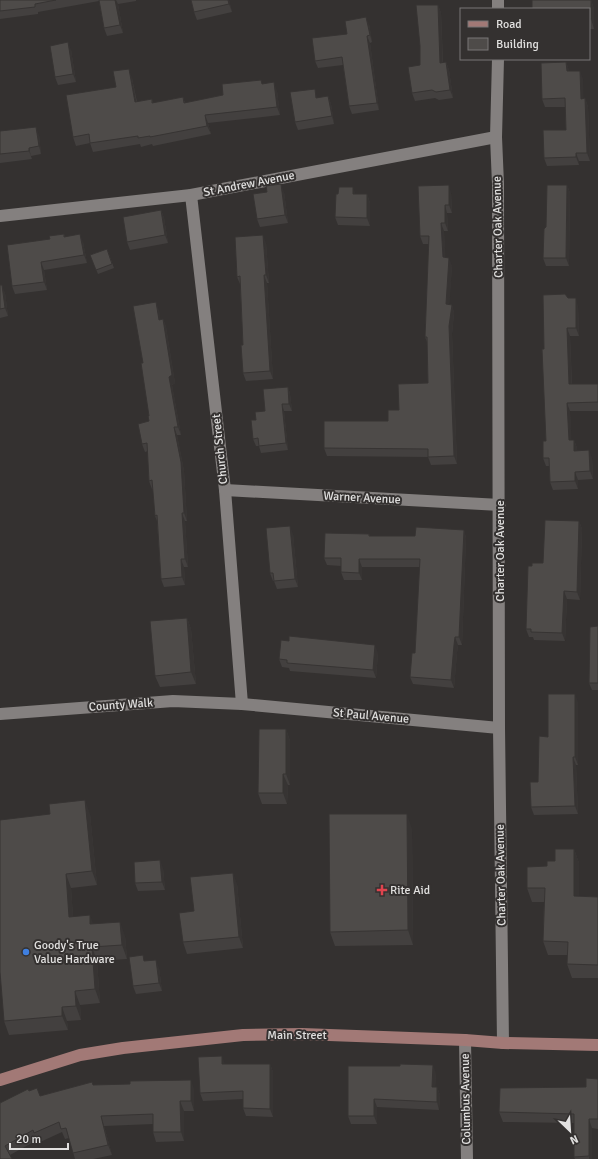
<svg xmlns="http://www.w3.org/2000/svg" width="598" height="1159" viewBox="0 0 598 1159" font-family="Signika,sans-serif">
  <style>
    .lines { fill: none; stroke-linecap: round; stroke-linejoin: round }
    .minor { stroke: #84807f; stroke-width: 12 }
    .tertiary { stroke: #84807f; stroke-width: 12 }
    .secondary { stroke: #a27976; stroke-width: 12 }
    .wall { fill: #43403f }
    .shaded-wall { fill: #373433 }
    .building { fill: #4e4b49; stroke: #373433 }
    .health-dot { fill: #e0444e; stroke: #343130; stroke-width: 1.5 }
    .shop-dot { fill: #3f7fe0; stroke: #343130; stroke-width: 1.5 }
    .labels { text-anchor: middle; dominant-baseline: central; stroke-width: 4; stroke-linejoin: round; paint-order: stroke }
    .street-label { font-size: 12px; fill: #e1e0df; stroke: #343130 }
    .poi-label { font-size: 12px; fill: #e1e0df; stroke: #343130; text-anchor: start }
  </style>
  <rect width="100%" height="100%" fill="#343130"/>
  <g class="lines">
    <g class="minor">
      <polyline points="191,195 225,490 242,704"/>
      <polyline points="0,216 191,195 496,137"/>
      <polyline points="225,490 500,505"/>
      <polyline points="0,714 173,701 242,704 499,728"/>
      <polyline points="465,1040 467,1159"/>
    </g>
    <g class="tertiary">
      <polyline points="498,0 498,9"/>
      <polyline points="498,59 496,137 498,184 499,728 503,1043"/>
    </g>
    <polyline class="secondary" points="0,1080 80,1055 123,1048 243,1035 302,1034 465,1040 503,1043 598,1045"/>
  </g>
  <g class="wall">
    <polygon points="0,0 136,0 136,1 118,4 123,33 107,36 104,28 99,1 38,12 38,14 0,19"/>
    <polygon points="191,0 229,0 232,12 197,20 194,12"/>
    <polygon points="591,0 594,9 594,29 589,29 589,9"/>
    <polygon points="438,5 441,13 443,62 446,62 449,70 453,98 439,100 435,98 415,101 412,93"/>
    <polygon points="369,24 372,42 370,43 379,110 352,114 349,106 343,65 318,68 315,61 347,34"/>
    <polygon points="71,50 76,82 58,85 55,77"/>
    <polygon points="566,62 569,71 583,79 583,99 585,98 588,107 590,161 579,161 579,165 547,166 544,158 566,130 565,107 545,107 542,99"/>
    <polygon points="132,78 137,102 152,99 153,103 183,97 185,103 223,95 263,84 277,91 280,115 208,123 211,134 153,146 152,144 141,147 140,144 93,152 90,143 76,146 73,137 116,87"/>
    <polygon points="328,96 331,104 334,124 298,130 295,122 318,98"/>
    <polygon points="0,131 39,135 41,154 31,156 32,159 0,163"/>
    <polygon points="567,185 570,193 569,266 546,266 543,258"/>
    <polygon points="284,192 288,223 260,227 257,219"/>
    <polygon points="451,193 452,213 447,213 448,231 444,231 445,258 452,266 449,304 452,305 454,313 452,334 457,464 431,465 428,457 327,456 324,448 388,421 428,383 427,342 425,337 429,244 423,244 420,236"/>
    <polygon points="356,194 367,194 370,203 370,226 338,225 335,217"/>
    <polygon points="161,210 164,218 168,243 130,250 127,242"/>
    <polygon points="64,234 65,237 83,242 87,263 44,270 47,290 15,294 12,286 50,239"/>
    <polygon points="266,243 269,283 267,283 273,379 246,381 243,373 243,345 240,284 237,277"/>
    <polygon points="107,249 114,268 98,274 90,255"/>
    <polygon points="0,285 5,293 8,316 0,318"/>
    <polygon points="568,298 578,306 579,336 570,336 572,384 598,384 598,411 570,411 571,440 574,440 577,448 577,451 592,458 593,479 578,480 578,489 553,490 550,482 549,466 546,466 543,458 546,441 544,349"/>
    <polygon points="159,310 160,320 163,319 166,327 169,346 175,383 172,385 181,435 177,435 184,471 187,521 185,521 188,567 184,567 185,585 164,587 161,579 157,521 155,516 153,489 152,489 149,481 148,451 145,452 142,444 149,421 149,416 143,363"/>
    <polygon points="288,387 290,394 292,411 284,411 288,450 261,453 259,446 256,446 253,439 256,420 265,411"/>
    <polygon points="579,521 582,529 580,600 567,599 565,641 534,640 533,637 529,637 526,629 532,566 543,563"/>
    <polygon points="464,530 466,538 462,645 458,645 457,653 454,688 413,684 410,677 415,653 420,567 362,567 362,580 344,580 341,572 341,566 327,565 324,558 369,534 370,536 415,536"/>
    <polygon points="293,534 298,587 277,589 274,581 273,581 270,573"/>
    <polygon points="187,618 191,629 196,684 160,687 155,676"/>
    <polygon points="598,626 598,690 592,690 589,683"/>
    <polygon points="378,653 376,678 290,671 289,668 282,667 279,659"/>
    <polygon points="578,702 578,765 576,765 578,814 534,815 531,807 538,782"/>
    <polygon points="286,729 290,741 290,785 288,785 287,804 262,804 258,793"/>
    <polygon points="90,814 97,885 71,888 73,917 125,936 127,959 97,961 100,1003 80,1005 81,1020 67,1021 68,1030 9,1035 4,1021"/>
    <polygon points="412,829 413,945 335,946 330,932"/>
    <polygon points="574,849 579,863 579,896 598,897 598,978 572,978 567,964 568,955 548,955 543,941 544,902 532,902 527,888 547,866"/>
    <polygon points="163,868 165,890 138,891 135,883"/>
    <polygon points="237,884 243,948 187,954 183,942 194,911"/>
    <polygon points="146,961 159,968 162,991 136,994 133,986"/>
    <polygon points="225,1064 270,1064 273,1072 273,1117 246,1116 243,1108 243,1099 203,1101 200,1093"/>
    <polygon points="348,1066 436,1073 435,1087 437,1087 440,1095 439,1110 377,1107 377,1124 351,1124 348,1116"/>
    <polygon points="598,1079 598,1129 592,1128 592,1159 575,1159 574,1157 574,1123 503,1122 499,1112 586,1087"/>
    <polygon points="92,1082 93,1085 194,1089 194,1111 184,1111 184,1141 156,1142 153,1132 153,1124 104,1126 112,1155 93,1159 75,1159 69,1138 65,1139 62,1132 38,1143 37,1140 10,1155 0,1159 0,1103 29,1091 40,1096"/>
  </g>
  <g class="shaded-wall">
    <polygon points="115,0 116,0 118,4 123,33 120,25"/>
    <polygon points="228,0 229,0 232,12 229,4"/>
    <polygon points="591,0 594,9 594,29 591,19"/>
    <polygon points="438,5 441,13 443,71 440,63"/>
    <polygon points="366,17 369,24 372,42 370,35"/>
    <polygon points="367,36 370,43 379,110 377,103"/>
    <polygon points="68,42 71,50 76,82 73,74"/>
    <polygon points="446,62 449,70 453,98 450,90"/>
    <polygon points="566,62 569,70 570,79 567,71"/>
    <polygon points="129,69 132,78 138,111 135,102"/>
    <polygon points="580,71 583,79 584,107 581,99"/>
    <polygon points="274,82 277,91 280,115 277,107"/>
    <polygon points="315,89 317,97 319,106 316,98"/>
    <polygon points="328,96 331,104 334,124 332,116"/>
    <polygon points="585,98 588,107 590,161 587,153"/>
    <polygon points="205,115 208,123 211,134 207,126"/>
    <polygon points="36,127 39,135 41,154 39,146"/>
    <polygon points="29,148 31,156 32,159 29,151"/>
    <polygon points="576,153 579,161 579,165 576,157"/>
    <polygon points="281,184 284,192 288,223 285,215"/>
    <polygon points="449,185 451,193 452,213 449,205"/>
    <polygon points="567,185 570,193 569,266 566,258"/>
    <polygon points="353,187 356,195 353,194"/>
    <polygon points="367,194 370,203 370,226 367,218"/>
    <polygon points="445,205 447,213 448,231 445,223"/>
    <polygon points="161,210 164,218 168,243 165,235"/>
    <polygon points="441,223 444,231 446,265 443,257"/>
    <polygon points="80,234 83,242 87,263 84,255"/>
    <polygon points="263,235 266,243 269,283 266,275"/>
    <polygon points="449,258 452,266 449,312 446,304"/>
    <polygon points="41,262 44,270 47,290 44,282"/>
    <polygon points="264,275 267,283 273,379 270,371"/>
    <polygon points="2,285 5,293 8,316 5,308"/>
    <polygon points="576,298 578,306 579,336 576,328"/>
    <polygon points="156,302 159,310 162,328 159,320"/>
    <polygon points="452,305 454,313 452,334 457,464 454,456 449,326"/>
    <polygon points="163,319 166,327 169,346 175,383 172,385 181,435 178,427 169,377"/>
    <polygon points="567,328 570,336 572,392 569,384"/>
    <polygon points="288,387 290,394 292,411 289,404"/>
    <polygon points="567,403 570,411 572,448 569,440"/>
    <polygon points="282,404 284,411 288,450 286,443"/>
    <polygon points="174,427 177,435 184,471 187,521 184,513"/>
    <polygon points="574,440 577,448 577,459 574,451"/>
    <polygon points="589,450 592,458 593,479 590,471"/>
    <polygon points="575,472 578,480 578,489 575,481"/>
    <polygon points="182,513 185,521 188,567 185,559"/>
    <polygon points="579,521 582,529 580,600 577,592"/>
    <polygon points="290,526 293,534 298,587 295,579"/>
    <polygon points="464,530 466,538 462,645 459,637"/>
    <polygon points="181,559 184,567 185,585 182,577"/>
    <polygon points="359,559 362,567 362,580 359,573"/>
    <polygon points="564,591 567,599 565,641 562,633"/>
    <polygon points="187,618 191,629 196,684 191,672"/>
    <polygon points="455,637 458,645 457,653 454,688 451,680 454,645"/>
    <polygon points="375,645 378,653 376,678 373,670"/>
    <polygon points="575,694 578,702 578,765 575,757"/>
    <polygon points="286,729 290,741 290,785 286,774"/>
    <polygon points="573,757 576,765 578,814 575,806"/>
    <polygon points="283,774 288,785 287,804 283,793"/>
    <polygon points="85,800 90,814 97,885 92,871"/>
    <polygon points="407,814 412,829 413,945 408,930"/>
    <polygon points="574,849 579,863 579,910 574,896"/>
    <polygon points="160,860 163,868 165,890 162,882"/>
    <polygon points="233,873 237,884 243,948 239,937"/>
    <polygon points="66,874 71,888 74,931 69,917"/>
    <polygon points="90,915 95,929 90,924"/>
    <polygon points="120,922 125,936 127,959 122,945"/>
    <polygon points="92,947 97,961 100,1003 95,989"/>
    <polygon points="156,960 159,968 162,991 159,983"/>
    <polygon points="75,991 80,1005 81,1020 76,1006"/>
    <polygon points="62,1007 67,1021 68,1030 62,1016"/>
    <polygon points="222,1056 225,1064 225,1072 222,1064"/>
    <polygon points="270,1064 273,1072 273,1117 270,1109"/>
    <polygon points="433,1065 436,1073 435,1095 432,1087"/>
    <polygon points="191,1080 194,1089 194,1111 191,1101"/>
    <polygon points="437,1087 440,1095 439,1110 437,1102"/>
    <polygon points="374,1099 377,1107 377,1124 374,1116"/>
    <polygon points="180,1101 184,1111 184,1141 181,1132"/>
    <polygon points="101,1116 104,1126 112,1155 108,1145"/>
    <polygon points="589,1119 592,1128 592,1159 589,1159"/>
  </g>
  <g class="building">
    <polygon points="0,0 56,0 35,4 35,7 0,11"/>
    <polygon points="99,0 115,0 120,25 104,28"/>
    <polygon points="191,0 228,0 229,4 194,12"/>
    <polygon points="532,0 591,0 591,19 589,19 589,9 532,9"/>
    <polygon points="416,5 438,5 440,63 446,62 450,90 436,92 432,90 412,93 408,67 420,65 420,46"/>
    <polygon points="366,17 370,35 367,36 377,103 349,106 342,57 315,61 312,38 347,34 345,21"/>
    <polygon points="68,42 73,74 55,77 50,46"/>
    <polygon points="566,62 567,71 580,71 581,99 585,98 587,153 576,153 576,157 544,158 543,130 566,130 565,98 542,99 541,63"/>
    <polygon points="129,69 135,102 152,99 152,103 183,97 184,103 223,95 222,84 261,80 262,84 274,82 277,107 205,115 207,126 150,137 150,136 138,138 138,136 90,143 89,134 73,137 66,95 116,87 113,71"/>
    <polygon points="315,89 316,98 328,96 332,116 295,122 290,92"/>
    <polygon points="36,127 39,146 29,148 29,151 0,154 0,131"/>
    <polygon points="281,184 285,215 257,219 253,194 267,192 266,186"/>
    <polygon points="449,185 449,205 445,205 445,223 441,223 443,257 449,258 446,304 452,305 449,326 454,456 428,457 428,449 324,448 324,421 388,421 388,410 399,410 398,384 428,383 427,337 425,337 429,236 420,236 418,186"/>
    <polygon points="547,185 567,185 566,258 543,258 544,229 546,227"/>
    <polygon points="339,187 353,187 353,194 367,194 367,218 335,217 336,194 338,194"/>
    <polygon points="161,210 165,235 127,242 123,217"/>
    <polygon points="64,234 64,237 80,234 84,255 41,262 44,282 12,286 7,245 50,239 49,236"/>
    <polygon points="263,235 266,275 264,275 270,371 243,373 241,345 243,345 240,276 237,277 235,237"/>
    <polygon points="107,249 112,264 96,270 90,255"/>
    <polygon points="0,285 2,285 5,308 0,309"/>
    <polygon points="565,294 568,298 576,298 576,328 567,328 569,384 598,384 598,402 567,403 569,440 574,440 574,451 589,450 590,471 575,472 575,481 550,482 549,458 543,458 543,441 546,441 542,349 544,349 543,295"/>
    <polygon points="156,302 159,320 163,319 166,338 172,375 169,377 178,427 174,427 181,462 184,513 182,513 185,559 181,559 182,577 161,579 157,515 155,516 152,480 149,481 147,443 142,444 138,424 149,421 148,416 149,416 141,363 143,363 133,306"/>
    <polygon points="288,387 289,404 282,404 286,443 259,446 258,438 253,439 251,420 256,420 255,412 265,411 263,389"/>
    <polygon points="545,520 579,521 577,592 564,591 562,633 531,632 531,629 526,629 528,566 532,566 532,563 543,563"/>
    <polygon points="290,526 295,579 274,581 273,573 270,573 266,528"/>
    <polygon points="416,527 464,530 459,637 455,637 454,645 451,680 410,677 412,653 415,653 420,559 359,559 359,573 341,572 341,558 324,558 325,533 369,534 369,536 415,536"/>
    <polygon points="187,618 191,672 155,676 150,621"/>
    <polygon points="598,626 598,683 589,683 590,627"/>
    <polygon points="289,636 375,645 373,670 287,663 287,660 279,659 281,640 289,641"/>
    <polygon points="548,694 575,694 575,757 573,757 575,806 531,807 530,782 538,782 539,736 548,737"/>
    <polygon points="259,729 286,729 286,774 283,774 283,793 258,793"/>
    <polygon points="85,800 92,871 66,874 69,917 90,915 90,924 120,922 122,945 92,947 95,989 75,991 76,1006 62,1007 62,1016 4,1021 0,972 0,820 50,814 49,804"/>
    <polygon points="329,814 407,814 408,930 330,932"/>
    <polygon points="555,849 574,849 574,896 598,897 598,965 567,964 568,942 543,941 545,888 527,888 527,867 547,866 547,861 555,861"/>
    <polygon points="160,860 162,882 135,883 134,862"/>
    <polygon points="233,873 239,937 183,942 179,913 194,911 190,877"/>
    <polygon points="143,955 144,961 156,960 159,983 133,986 129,957"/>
    <polygon points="222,1056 222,1064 270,1064 270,1109 243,1108 243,1091 200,1093 198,1057"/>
    <polygon points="400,1064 433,1065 432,1087 437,1087 437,1102 374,1099 374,1116 348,1116 348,1066 400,1066"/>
    <polygon points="586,1078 598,1079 598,1119 589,1119 589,1156 574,1157 574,1114 499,1112 500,1088 586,1087"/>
    <polygon points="191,1080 191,1101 180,1101 181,1132 153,1132 153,1114 101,1116 108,1145 73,1153 66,1128 61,1129 59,1122 34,1133 33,1130 5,1146 12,1159 0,1159 0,1103 28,1089 29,1091 37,1088 40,1096 92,1082 93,1085 130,1084 130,1081"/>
  </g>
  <path class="health-dot" d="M380 884h4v4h4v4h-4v4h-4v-4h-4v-4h4z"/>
  <circle class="shop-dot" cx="26" cy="952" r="4"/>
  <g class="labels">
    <g class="street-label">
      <text transform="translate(249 184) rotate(-11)">St Andrew Avenue</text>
      <text transform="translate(498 227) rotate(-91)">Charter Oak Avenue</text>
      <text transform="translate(220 449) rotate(-96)">Church Street</text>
      <text transform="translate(362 498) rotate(3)">Warner Avenue</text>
      <text transform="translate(500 551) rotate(-90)">Charter Oak Avenue</text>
      <text transform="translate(121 705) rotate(-4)">County Walk</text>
      <text transform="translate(371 716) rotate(5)">St Paul Avenue</text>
      <text transform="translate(501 875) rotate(-91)">Charter Oak Avenue</text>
      <text x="297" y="1035">Main Street</text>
      <text transform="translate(466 1099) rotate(-91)">Columbus Avenue</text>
    </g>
    <g class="poi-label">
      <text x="390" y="890">Rite Aid</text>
      <text x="34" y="945">Goody's True<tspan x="34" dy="14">Value Hardware</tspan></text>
    </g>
  </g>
  <rect x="460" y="8" width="130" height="52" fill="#343130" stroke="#797776"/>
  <rect x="468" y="21" width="20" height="6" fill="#a27976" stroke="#797776"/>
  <text x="496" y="28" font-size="12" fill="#e1e0df">Road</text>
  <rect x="468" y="38" width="20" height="12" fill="#4e4b49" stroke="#797776"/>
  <text x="496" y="48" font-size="12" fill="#e1e0df">Building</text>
  <g transform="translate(570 1131) rotate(155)" stroke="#343130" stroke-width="3" paint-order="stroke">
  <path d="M0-3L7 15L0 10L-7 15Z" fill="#e1e0df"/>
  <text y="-6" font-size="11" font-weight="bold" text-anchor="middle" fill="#e1e0df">N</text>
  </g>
  <path d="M10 1143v6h58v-6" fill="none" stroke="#e1e0df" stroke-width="2"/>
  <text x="16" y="1143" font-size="12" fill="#e1e0df" stroke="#343130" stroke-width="3" paint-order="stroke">20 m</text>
</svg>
